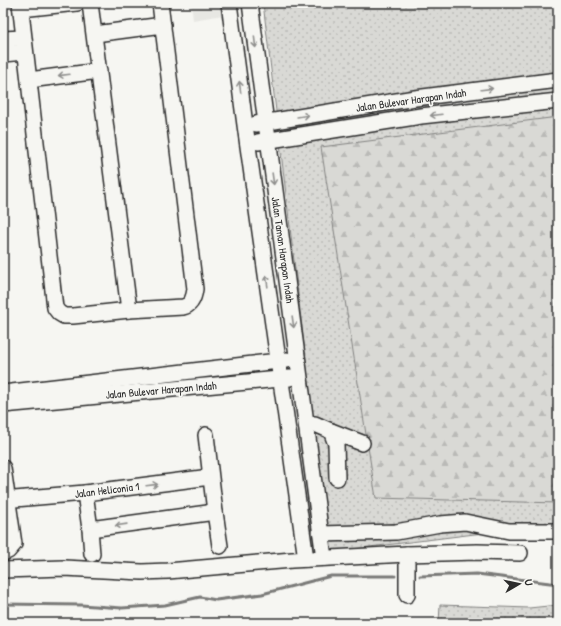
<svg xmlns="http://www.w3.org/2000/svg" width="561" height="626" viewBox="0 0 561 626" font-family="'Patrick Hand',sans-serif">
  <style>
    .built { fill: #e7e7e3 }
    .grass { fill: url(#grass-dots); stroke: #828280 }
    .forest { fill: url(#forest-firs); stroke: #828280 }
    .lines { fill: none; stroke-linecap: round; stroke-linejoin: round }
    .stream { stroke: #7a7a78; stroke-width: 3 }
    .minor-casing { stroke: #2b2b2b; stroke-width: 18 }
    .minor { stroke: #f6f6f2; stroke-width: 15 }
    .oneway { stroke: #90908e }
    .labels { text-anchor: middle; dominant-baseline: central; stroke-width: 3.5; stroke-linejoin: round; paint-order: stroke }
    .street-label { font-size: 11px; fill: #2b2b2b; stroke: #f6f6f2 }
  </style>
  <defs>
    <pattern id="grass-dots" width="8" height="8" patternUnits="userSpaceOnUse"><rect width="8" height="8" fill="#d9d9d5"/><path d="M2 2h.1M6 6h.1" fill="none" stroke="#babab7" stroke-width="1.8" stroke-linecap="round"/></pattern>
    <pattern id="forest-firs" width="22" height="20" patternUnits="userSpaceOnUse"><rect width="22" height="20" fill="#d9d9d5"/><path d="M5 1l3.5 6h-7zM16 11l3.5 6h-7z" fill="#babab7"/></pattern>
  </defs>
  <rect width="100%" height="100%" fill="#f6f6f2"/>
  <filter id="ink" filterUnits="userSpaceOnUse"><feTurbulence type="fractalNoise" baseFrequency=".025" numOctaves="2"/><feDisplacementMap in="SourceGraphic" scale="8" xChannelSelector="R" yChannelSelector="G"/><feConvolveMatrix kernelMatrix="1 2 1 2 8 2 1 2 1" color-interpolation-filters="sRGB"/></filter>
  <g filter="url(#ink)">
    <polygon class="built" points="191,3 225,3 225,8 223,15 193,20"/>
    <g class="grass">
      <polygon points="263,3 558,3 558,538 483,533 337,551 329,551"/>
      <polygon points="440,605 529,608 558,605 558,623 439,623"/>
    </g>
    <polygon class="forest" points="558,117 558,503 376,498 321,147"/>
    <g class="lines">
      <g class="stream">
        <polyline points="420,576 477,574 558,584"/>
        <polyline points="3,604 81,605 122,608 165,605 200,597 216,600 262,594 331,576 395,576"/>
      </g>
      <g class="minor-casing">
        <g id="minor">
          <path d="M 20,3 L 55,308 L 59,313 L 64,316 L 73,316 L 129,310 L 183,307 C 192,305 194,297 195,289 L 160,3"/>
          <polyline points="90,3 129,310"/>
          <polyline points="229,3 245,125 306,559"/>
          <polyline points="250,3 324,558"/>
          <polyline points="21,9 77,3"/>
          <polyline points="95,34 163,25"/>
          <polyline points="3,39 23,38"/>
          <polyline points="3,54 25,52"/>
          <polyline points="29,80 99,71"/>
          <polyline points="256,124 415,98 558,80"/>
          <polyline points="258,142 421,116 558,101"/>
          <polyline points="3,393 287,360"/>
          <polyline points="3,405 290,378"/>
          <polyline points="307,424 315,424 331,431 336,444 337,478"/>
          <polyline points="331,431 362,443"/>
          <polyline points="206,435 215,512 220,546"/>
          <polyline points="3,468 14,544 8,551 3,553"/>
          <polyline points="85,493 90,529 92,554"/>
          <polyline points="3,500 85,493 210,477"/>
          <polyline points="90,529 215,512"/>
          <polyline points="321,534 396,532 440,524 465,522 509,531 558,531"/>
          <polyline points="3,570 64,568 142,572 168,571 292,560 407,554 477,552 520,553"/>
          <polyline points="407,595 407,554"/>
        </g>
      </g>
      <use href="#minor" class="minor"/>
    </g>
    <defs><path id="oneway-shaft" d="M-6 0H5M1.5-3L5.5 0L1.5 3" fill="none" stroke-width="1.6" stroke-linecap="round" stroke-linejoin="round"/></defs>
    <g class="oneway">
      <use href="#oneway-shaft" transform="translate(255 42) rotate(83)"/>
      <use href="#oneway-shaft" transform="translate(64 75) rotate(173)"/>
      <use href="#oneway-shaft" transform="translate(240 87) rotate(-97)"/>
      <use href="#oneway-shaft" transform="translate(487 89) rotate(-7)"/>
      <use href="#oneway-shaft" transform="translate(436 115) rotate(173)"/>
      <use href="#oneway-shaft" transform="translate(303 116) rotate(-9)"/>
      <use href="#oneway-shaft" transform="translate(273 179) rotate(82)"/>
      <use href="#oneway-shaft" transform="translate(267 281) rotate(-98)"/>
      <use href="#oneway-shaft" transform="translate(293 322) rotate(82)"/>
      <use href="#oneway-shaft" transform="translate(152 485) rotate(-7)"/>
      <use href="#oneway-shaft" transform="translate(121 525) rotate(172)"/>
    </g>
  </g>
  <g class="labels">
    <g class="street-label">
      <text transform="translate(411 100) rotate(-8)">Jalan Bulevar Harapan Indah</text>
      <text transform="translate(283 250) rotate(82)">Jalan Taman Harapan Indah</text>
      <text transform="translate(161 390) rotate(-5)">Jalan Bulevar Harapan Indah</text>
      <text transform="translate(107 490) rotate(-7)">Jalan Heliconia 1</text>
    </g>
  </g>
  <rect width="561" height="626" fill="none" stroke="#f6f6f2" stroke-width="16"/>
  <rect x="8" y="8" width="545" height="610" fill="none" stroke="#2b2b2b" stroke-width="1.5" filter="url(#ink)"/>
  <g transform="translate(519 584) rotate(81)" stroke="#f6f6f2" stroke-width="3" paint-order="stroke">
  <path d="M0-3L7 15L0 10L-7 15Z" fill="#2b2b2b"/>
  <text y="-6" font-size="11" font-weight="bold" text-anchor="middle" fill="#2b2b2b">U</text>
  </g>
</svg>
